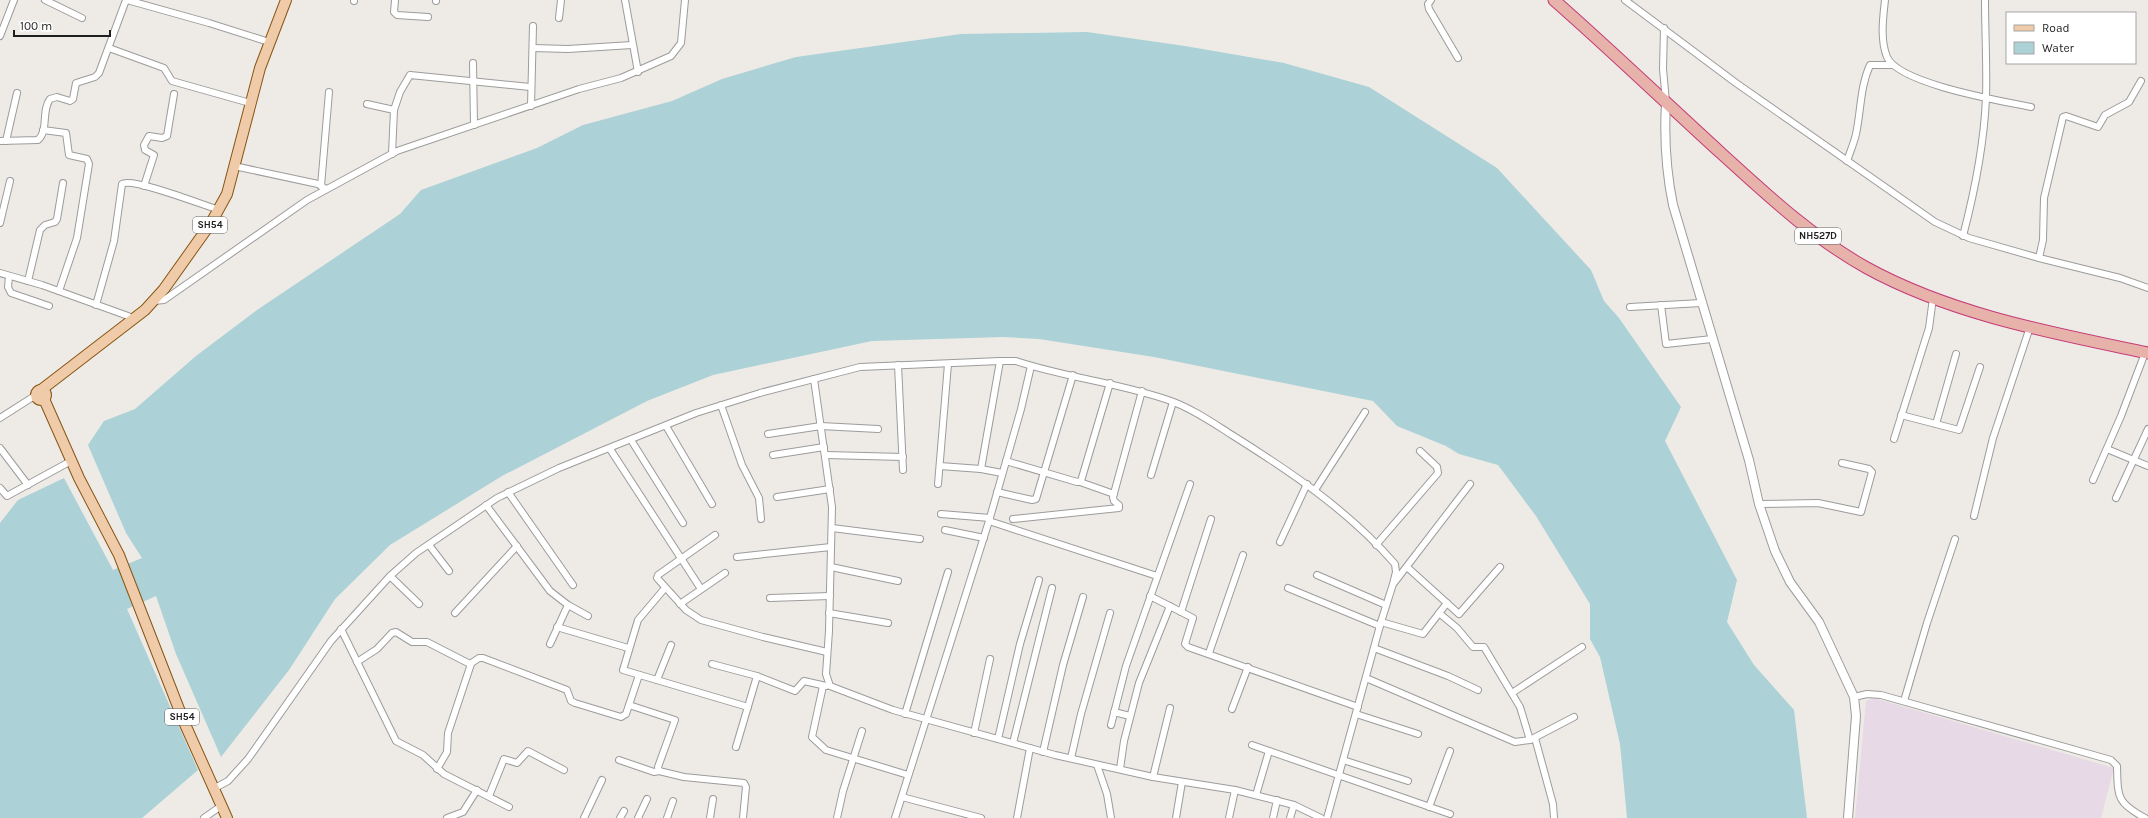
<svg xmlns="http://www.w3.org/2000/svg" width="2148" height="818" viewBox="0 0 2148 818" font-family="Karla,sans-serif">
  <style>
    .industrial { fill: #e7d9e5 }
    .water { fill: #acd1d6 }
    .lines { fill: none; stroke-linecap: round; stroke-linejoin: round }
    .minor-casing { stroke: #9c9c9c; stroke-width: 8 }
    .tertiary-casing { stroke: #9c9c9c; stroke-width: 10 }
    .primary-casing { stroke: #875513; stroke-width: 12 }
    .trunk-casing { stroke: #c53b78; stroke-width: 13 }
    .minor { stroke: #fff; stroke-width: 6 }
    .tertiary { stroke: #fff; stroke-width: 8 }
    .primary { stroke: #f0cba9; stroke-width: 10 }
    .trunk { stroke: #e6b2aa; stroke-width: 11 }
    .labels { text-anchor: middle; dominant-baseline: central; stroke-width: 3; stroke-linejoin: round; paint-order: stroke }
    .shield { fill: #fff; stroke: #626262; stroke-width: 1 }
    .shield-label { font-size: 10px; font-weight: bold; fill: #1f1f1f }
  </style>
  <rect width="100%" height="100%" fill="#eeebe6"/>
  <polygon class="industrial" points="1874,698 2114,768 2101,818 1855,818 1866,701"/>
  <polygon class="water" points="1087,32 1185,46 1284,63 1369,87 1497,168 1591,270 1604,301 1619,318 1681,407 1665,441 1737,580 1727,622 1754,665 1794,710 1807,818 1627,818 1620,744 1600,657 1590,639 1590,604 1536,516 1498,465 1459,454 1446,446 1397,426 1373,401 1154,357 1039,339 1003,337 872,341 713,375 647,401 502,476 390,545 335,599 289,670 221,757 176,654 156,596 127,609 198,770 142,818 0,818 0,523 18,500 64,478 113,570 142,558 126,533 88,445 104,421 135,409 196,356 257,310 400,214 421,190 537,148 583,125 672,101 722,79 796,57 961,34"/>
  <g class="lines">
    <g class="minor-casing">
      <g id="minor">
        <polyline points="45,0 82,18"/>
        <polyline points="127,0 209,23 269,42"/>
        <polyline points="395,0 394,12 397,15 428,17"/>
        <polyline points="625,0 638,72"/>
        <polyline points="1431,0 1428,4 1429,9 1458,58"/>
        <polyline points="1625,0 1736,83 1935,222 1969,238 2039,258 2120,278 2148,288"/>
        <path d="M 1885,0 C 1883,18 1880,40 1887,57 C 1899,84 2002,101 2031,107"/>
        <polyline points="354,1 354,0"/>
        <polyline points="436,1 436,0"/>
        <polyline points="559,18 561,0"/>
        <polyline points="1664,28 1663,69 1666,102"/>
        <polyline points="0,36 14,0"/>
        <polyline points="109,48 164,68 172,81 250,103"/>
        <polyline points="533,48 568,49 632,45"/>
        <polyline points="473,63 474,125"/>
        <polyline points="367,104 394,110 392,154"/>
        <polyline points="531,106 533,26"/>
        <polyline points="394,110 400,92 410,75 530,87"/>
        <polyline points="43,130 66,133 69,155 87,159 89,164 77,238 59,291"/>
        <path d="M 0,141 L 38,140 C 49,130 41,111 50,99 L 57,97 L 70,101 L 73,99 L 76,83 L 95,77 L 99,73 L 126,0"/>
        <polyline points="6,141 17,93"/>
        <path d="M 1847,161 C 1850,152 1854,143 1856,134 C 1861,111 1860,87 1870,65 L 1892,65"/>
        <polyline points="234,166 318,184 326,189"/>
        <polyline points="144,186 154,155 145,150 144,145 149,136 162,138 167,136 174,94"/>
        <polyline points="321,186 329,92"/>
        <polyline points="0,223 10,181"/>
        <path d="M 1963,236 C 1975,190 1984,145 1986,98 C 1987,65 1985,32 1985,0"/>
        <polyline points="2039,258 2043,240 2044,198 2063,117 2066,116 2098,127 2105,115 2129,102 2141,81"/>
        <polyline points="0,273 42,285 128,316 134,320"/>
        <polyline points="9,276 8,287 11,293 49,306"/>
        <polyline points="28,281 40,230 45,225 55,222 57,219 63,183"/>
        <polyline points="154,301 164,300 307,200 397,151 579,89 621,78 671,56 681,43 685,0"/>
        <path d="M 96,305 L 114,241 L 122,184 C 132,177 203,205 219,210"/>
        <polyline points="1661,305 1666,344 1712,339"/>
        <polyline points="1630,307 1701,303"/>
        <polyline points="898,365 903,470"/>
        <polyline points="814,379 832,507 829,631 826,674 830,686 893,710 1055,755 1153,777 1235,790 1294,805 1321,818"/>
        <polyline points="721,405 742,465 759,498 761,519"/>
        <polyline points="1901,415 1959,430 1980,367"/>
        <polyline points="0,418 36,395"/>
        <polyline points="1936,424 1956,354"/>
        <polyline points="666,426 712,504"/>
        <polyline points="768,434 821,426 878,429"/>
        <polyline points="1894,439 1929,328 1933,298"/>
        <polyline points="631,440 683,523"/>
        <polyline points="0,448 28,485"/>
        <polyline points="610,449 701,589"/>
        <polyline points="2107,449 2148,466"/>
        <polyline points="773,455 824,447"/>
        <polyline points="826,455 903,457"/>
        <polyline points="1006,461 1077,482 1081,481 1110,383"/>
        <polyline points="940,466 981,469 1002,473"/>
        <polyline points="981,469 1000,361"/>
        <polyline points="1151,475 1173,402"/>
        <polyline points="2093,480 2121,416 2145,353"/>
        <polyline points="1080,482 1114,494"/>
        <polyline points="938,484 948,364"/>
        <polyline points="0,488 7,496 71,461"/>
        <polyline points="1315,490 1365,412"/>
        <polyline points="508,492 573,585"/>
        <polyline points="997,492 1032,500 1036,499 1073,375"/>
        <polyline points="777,497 830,489"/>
        <polyline points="2116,498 2148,429"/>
        <polyline points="1759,504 1818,503 1861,512 1872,472 1869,469 1842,463"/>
        <polyline points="486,505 550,591 568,605 588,616"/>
        <polyline points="941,514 990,518"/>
        <polyline points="1974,516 1993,438 2030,327"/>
        <polyline points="1013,519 1119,508 1119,505 1114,501 1113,497 1142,391"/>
        <polyline points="989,521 1157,576"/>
        <polyline points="832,528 920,539"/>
        <polyline points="945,530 984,538"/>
        <polyline points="715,535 658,575 657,578 686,610 701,620 763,637 827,652"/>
        <polyline points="1280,542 1307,484"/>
        <polyline points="429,545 449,571"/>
        <polyline points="1376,545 1438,473 1437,467 1420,451"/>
        <polyline points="737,557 831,547"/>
        <polyline points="831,567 898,581"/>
        <polyline points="1407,567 1459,614 1500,567"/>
        <polyline points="1317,575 1386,605"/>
        <polyline points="390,576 419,604"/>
        <polyline points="1394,583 1470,484"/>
        <polyline points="665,588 638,620 623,670 748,707"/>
        <polyline points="1288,588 1380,626"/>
        <polyline points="1150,596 1193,618 1185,644 1188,647 1358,707"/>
        <polyline points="770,598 830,596"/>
        <polyline points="680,604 725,573"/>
        <polyline points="1181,612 1211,519"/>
        <polyline points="455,613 517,546"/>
        <polyline points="829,613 888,623"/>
        <polyline points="1439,613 1457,628 1473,647 1484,647 1520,707 1530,740"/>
        <polyline points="1381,622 1423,634 1447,603"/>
        <polyline points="557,627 628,648"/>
        <polyline points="341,629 396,741 423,755 444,774 509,807"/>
        <polyline points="550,644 568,605"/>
        <polyline points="1374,648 1448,676 1478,690"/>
        <polyline points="1209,653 1243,555"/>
        <polyline points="357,662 377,649 392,633 396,632 412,642 427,642 470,664 479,658 483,658 567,690 571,701 575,703 621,717 626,714 639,675"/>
        <polyline points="712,664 757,676 795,691 804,681 826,686"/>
        <polyline points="1366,678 1515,742 1530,740 1574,717"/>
        <polyline points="657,680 671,645"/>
        <polyline points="823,686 812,737 826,750 908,775"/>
        <polyline points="1512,693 1582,647"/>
        <path d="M 1854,697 L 1867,694 L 1881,695 L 2111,760 L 2117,766 C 2118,797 2116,802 2145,818"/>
        <polyline points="1904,701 1927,623 1955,539"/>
        <polyline points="629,705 675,720 658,767 659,771 684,777 744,783 746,787 743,818"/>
        <polyline points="1232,709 1248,667"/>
        <polyline points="1114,712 1130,716"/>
        <polyline points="905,714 948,572"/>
        <polyline points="1356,714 1418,734"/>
        <polyline points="1111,725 1126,666 1190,484"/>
        <polyline points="974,733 990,659"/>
        <polyline points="1535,738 1553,804 1554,818"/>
        <polyline points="998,739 1020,644 1039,580"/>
        <polyline points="1013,743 1052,588"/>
        <polyline points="1252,745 1450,814"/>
        <polyline points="736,747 757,676"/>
        <polyline points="1043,752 1063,665 1083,597"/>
        <polyline points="1071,758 1081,714 1110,613"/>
        <polyline points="619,760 654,772 659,771"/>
        <polyline points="1343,760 1408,781"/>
        <polyline points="1097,765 1107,794 1111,818"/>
        <polyline points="437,769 447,752 448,733 471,664"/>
        <polyline points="1120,769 1124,741 1139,683 1170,606"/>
        <polyline points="1153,777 1170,708"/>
        <path d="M 213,789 L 228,781 L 248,759 L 331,641 L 390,576 L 416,553 L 497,498 L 559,468 L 696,413 L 760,393 L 860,367 L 1000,361 L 1016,361 C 1067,378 1121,383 1171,401 C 1193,409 1213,423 1232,435 C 1291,472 1349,511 1395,564 L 1396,572 L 1393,584 L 1381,622 L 1327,818"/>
        <polyline points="1256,795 1269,751"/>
        <polyline points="489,796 504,759 517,763 528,751 564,770"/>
        <polyline points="902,797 981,818"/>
        <polyline points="1429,807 1450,751"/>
        <polyline points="204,818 221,806"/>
        <polyline points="447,818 463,812 477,790"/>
        <polyline points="584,818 602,780"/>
        <polyline points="620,818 624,811"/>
        <polyline points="638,818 647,799"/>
        <polyline points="667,818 673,801"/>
        <polyline points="710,818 713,799"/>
        <polyline points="837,818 843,791 862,731"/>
        <polyline points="895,818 989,521 1021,409 1031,366"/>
        <polyline points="1017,818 1030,748"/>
        <polyline points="1176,818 1182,782"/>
        <polyline points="1229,818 1235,790"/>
        <polyline points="1273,818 1277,800"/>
        <polyline points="1290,818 1294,805"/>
      </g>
    </g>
    <g class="tertiary-casing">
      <path id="tertiary" d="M 1666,103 C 1664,138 1666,171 1673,205 L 1749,460 L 1759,504 L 1775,551 L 1790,582 L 1819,622 L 1854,697 L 1856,716 L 1848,818"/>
    </g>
    <g class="primary-casing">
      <g id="primary">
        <circle cx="41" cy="395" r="5"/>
        <polyline points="41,390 145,310 164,289 211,223 227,194 260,68 286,0"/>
        <polyline points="44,399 79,478 119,555 184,722 227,818"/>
      </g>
    </g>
    <g class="trunk-casing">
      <path id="trunk" d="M 1554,0 C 1611,50 1666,103 1722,154 C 1767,195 1813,238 1867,268 C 1953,315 2053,333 2148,353"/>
    </g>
    <use href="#minor" class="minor"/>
    <use href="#tertiary" class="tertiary"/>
    <use href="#primary" class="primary"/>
    <use href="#trunk" class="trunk"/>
  </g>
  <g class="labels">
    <g class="shield">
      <rect x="193" y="217" width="34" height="16" rx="3"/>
      <rect x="1795" y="228" width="46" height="16" rx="3"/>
      <rect x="165" y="709" width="34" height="16" rx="3"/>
    </g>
    <g class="shield-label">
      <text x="210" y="225">SH54</text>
      <text x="1818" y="236">NH527D</text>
      <text x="182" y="717">SH54</text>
    </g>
  </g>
  <rect x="2006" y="12" width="130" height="52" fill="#ffffff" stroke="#a5a5a5"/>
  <rect x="2014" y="25" width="20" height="6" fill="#f0cba9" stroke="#a5a5a5"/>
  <text x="2042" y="32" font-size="12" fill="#1f1f1f">Road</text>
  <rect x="2014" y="42" width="20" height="12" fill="#acd1d6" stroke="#a5a5a5"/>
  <text x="2042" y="52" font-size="12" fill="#1f1f1f">Water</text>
  <path d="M14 30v6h96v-6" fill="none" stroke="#1f1f1f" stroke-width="2"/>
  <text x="20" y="30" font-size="12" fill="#1f1f1f" stroke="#ffffff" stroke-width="3" paint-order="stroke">100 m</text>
</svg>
